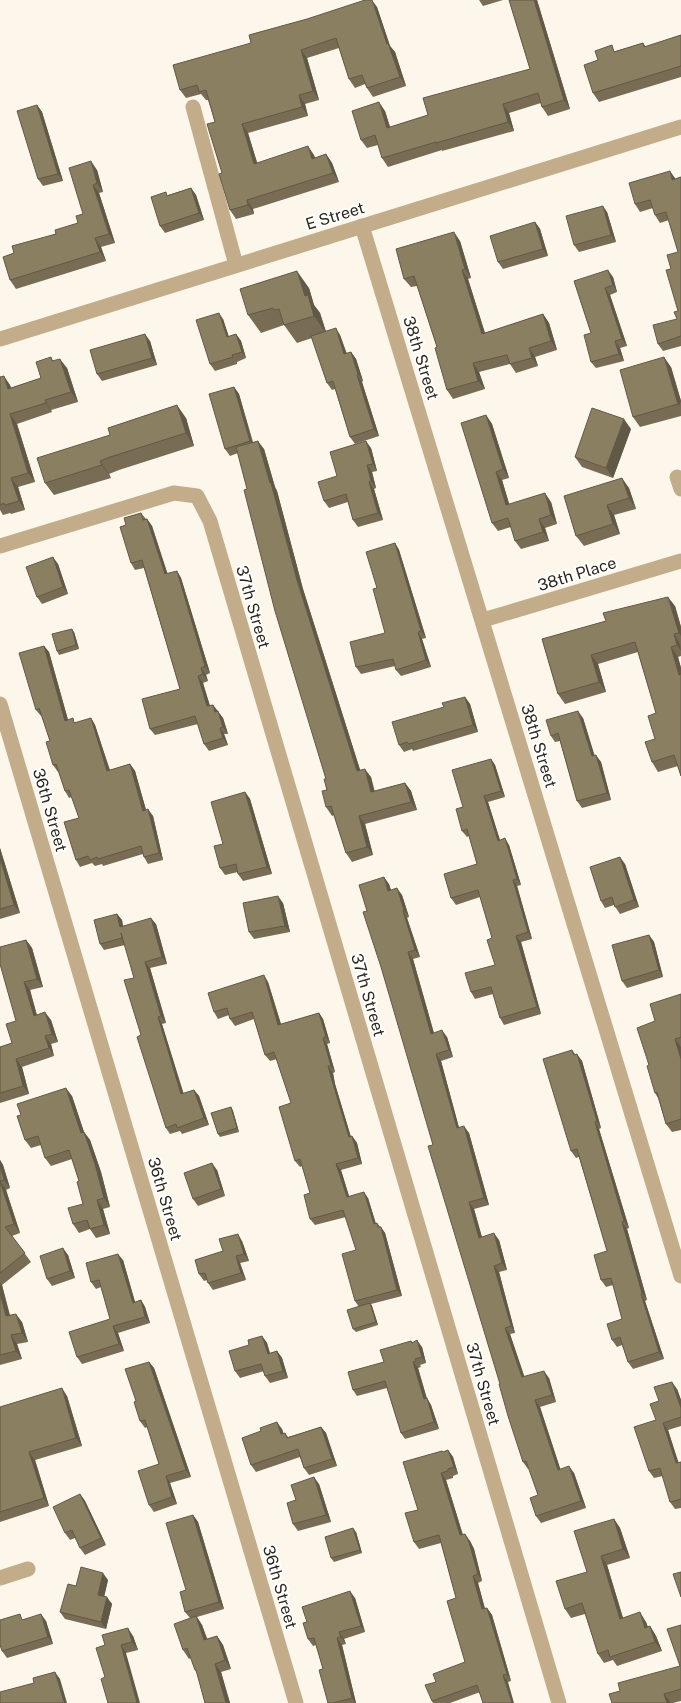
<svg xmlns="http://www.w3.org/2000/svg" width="681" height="1703" viewBox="0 0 681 1703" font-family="'Public Sans',sans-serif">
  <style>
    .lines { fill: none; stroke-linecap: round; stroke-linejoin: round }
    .minor { stroke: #c2ac8a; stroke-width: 15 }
    .wall { fill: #786d54 }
    .shaded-wall { fill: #615945 }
    .building { fill: #8b7f62; stroke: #615945 }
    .labels { text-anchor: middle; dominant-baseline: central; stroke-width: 4; stroke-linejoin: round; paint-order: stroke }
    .street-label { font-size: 16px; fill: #2c271c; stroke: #fff }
  </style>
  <rect width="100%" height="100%" fill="#fdf7eb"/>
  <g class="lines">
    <g class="minor">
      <polyline points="193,107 236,265"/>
      <polyline points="362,226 681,1276"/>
      <polyline points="0,339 681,127"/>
      <polyline points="677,477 681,489"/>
      <polyline points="0,546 174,493 197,496 210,521 559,1703"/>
      <polyline points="483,620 681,561"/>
      <polyline points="0,704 296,1703"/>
      <polyline points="0,1578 28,1569"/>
    </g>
  </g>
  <g class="wall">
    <polygon points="479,0 503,0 483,6"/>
    <polygon points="509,0 537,0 570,109 548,116 542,107 541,103 509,113 514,131 442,151 442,150 388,167 382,158 378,145 367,148 361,140 385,111 390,127 428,115 530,69"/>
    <polygon points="377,7 390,46 395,52 406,86 373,97 367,88 365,84 355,88 349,79 339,48 307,58 319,100 305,104 308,116 248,133 257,163 314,155 315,158 326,154 332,163 339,182 253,209 254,214 236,219 230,210 222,173 215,122 208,100 206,100 201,94 186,98 180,90 251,43"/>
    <polygon points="681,35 681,77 599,102 593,93 598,60 616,51 643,43 646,47"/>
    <polygon points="37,105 42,112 63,181 43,186 38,179"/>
    <polygon points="97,170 103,192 99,193 115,243 101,247 106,261 16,289 10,280 14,253 78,223 83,214"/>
    <polygon points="681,177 681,346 663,351 658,344 677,319 678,311 671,269 678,252 669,220 660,223 655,215 653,208 640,212 635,204 675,179"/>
    <polygon points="191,188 196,195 204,220 165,233 160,226 168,195"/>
    <polygon points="607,212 616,242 579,252 574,245"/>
    <polygon points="535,222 540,229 548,256 503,269 498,262"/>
    <polygon points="460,241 471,278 468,279 485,333 543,314 549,323 557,350 535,357 538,366 516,373 510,364 479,372 485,389 453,399 447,390 437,347 417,286 411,287 404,279"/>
    <polygon points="613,277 617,292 610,295 627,346 620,348 624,361 596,368 591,362 591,333 574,281"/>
    <polygon points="309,288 314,305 320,313 326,331 340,335 347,354 351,352 356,359 363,381 362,382 379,436 355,444 350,437 335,389 332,390 327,383 312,338 297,343 284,325 261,333 248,315"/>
    <polygon points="223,319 229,337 236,334 241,341 246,358 237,362 237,364 215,371 210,364"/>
    <polygon points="150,341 157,365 102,381 97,374"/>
    <polygon points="51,357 53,361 67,368 78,402 51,410 52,412 17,424 35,482 18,487 25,510 11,514 10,513 3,515 0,510 0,377 10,385 11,388 41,378"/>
    <polygon points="671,367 681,401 681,416 640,427 633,417"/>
    <polygon points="234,387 239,394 253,442 264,449 275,487 277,491 303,589 360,770 371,777 374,791 405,783 411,791 417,810 365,824 373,855 352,862 346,853 334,815 332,816 326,807 326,779 238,453 230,456 225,449"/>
    <polygon points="486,415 492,424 509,478 502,480 509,504 551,502 557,524 545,528 549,541 521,549 515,541 511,527 498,531 492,523"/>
    <polygon points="186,418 194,446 119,470 109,474 111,478 54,495 45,483"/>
    <polygon points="631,429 613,478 582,467 575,457"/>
    <polygon points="371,448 377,471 372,472 376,488 374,489 383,520 358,527 353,520 348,502 329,508 324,501 337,476"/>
    <polygon points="629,488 636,509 614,515 620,534 584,546 576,536 564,496"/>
    <polygon points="141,513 146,519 147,519 152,526 167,574 177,571 181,578 210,673 206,675 208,681 203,683 210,706 213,705 223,718 228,734 224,734 228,745 209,751 204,744 198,724 155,735 150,729 180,689 144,568 135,570 131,563 126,525"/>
    <polygon points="395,543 399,550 426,638 422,639 431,667 401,676 396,670 395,666 361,674 356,667 385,633 377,588"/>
    <polygon points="58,564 68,594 42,604 37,597"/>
    <polygon points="675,606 681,627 681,656 678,657 681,668 681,776 678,766 658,772 652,762 655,739 656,713 638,652 598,664 606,692 565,704 558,694 542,639"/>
    <polygon points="74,632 79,649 59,655 57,651"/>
    <polygon points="44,646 49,652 68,720 76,723 91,718 95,725 110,770 130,764 135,771 146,810 153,816 163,860 148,864 144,857 143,854 103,866 102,864 95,866 92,863 80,867 76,860 79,818 72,797 69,798 65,791 59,771 58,772 53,765 50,741 42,716 41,716 36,710"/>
    <polygon points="465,697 470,704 478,732 413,751 412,749 404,752 399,745 444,707"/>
    <polygon points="583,718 594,755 601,762 611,800 582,808 577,801 560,741 555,742 551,736"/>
    <polygon points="491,759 495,765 505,797 488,802 500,840 509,845 521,885 517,886 532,939 521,942 541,1014 504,1025 500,1018 493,994 475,999 471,992 495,965 492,938 480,897 456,905 451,898 477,864 469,836 467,837 462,831 463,807"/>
    <polygon points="245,792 250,799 272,874 243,881 238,874 238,872 225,875 220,868 223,844"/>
    <polygon points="0,848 20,913 0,919"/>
    <polygon points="625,864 639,907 620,914 614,905 605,908 601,901"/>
    <polygon points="389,884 391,890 402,895 409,917 407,918 420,957 413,959 434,1033 447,1037 453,1057 441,1061 459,1128 469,1133 489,1205 474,1209 482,1237 499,1240 507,1270 499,1272 515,1333 510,1334 524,1377 549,1378 556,1402 540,1407 560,1469 574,1473 586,1508 541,1523 536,1516 538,1495 529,1468 528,1469 523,1462 367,911"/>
    <polygon points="283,903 290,932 254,939 249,932"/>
    <polygon points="117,914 122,920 123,926 156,924 167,964 150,968 166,1023 162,1024 183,1094 194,1090 199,1096 209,1125 182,1134 180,1131 170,1134 166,1128 141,1035 134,978 125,945 104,950 100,944"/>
    <polygon points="649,935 654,942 663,977 627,988 622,981"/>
    <polygon points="26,940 32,948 43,987 30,990 37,1015 51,1020 58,1042 51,1044 54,1056 22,1067 29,1094 0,1103 0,1047 12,1043 16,1021"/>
    <polygon points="268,982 281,1024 319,1013 323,1019 330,1043 327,1044 335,1072 333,1073 335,1084 351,1137 352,1136 357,1143 362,1164 341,1170 349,1196 368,1198 376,1224 377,1223 385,1233 402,1296 371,1304 372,1306 378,1325 356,1332 353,1329 359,1307 355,1301 356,1250 346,1217 315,1225 310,1219 310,1193 302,1166 300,1167 295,1161 291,1103 277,1059 270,1061 265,1055 254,1019 235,1026 230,1019 229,1015 218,1019 214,1012"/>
    <polygon points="681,994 681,1130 672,1132 666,1124 658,1098 655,1093 649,1065 655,1021"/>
    <polygon points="572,1050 575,1054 582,1061 601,1128 599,1129 629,1228 627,1229 647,1300 645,1301 664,1359 633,1369 628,1362 622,1345 617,1347 612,1340 622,1319 613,1285 606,1287 601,1280 607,1251 579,1157 576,1158 571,1151"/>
    <polygon points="72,1096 84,1132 90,1140 101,1172 110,1207 103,1209 110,1234 96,1238 90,1229 79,1233 73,1224 83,1204 79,1181 72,1159 51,1166 45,1158 41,1145 31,1148 25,1140"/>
    <polygon points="231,1107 233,1111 239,1132 220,1137 218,1134"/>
    <polygon points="0,1160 3,1165 10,1188 6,1190 20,1233 12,1236 31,1262 2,1285 10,1315 22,1322 28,1342 17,1344 22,1359 0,1365"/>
    <polygon points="217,1170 225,1196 198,1206 193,1199"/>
    <polygon points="242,1241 249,1261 240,1263 246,1280 213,1290 208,1283 207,1280 204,1281 199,1274 223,1251"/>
    <polygon points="68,1255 75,1278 52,1286 47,1279"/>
    <polygon points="123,1260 135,1302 141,1300 145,1307 150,1323 118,1333 124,1351 82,1364 77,1357 110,1319 101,1287 96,1289 91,1282"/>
    <polygon points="262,1336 267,1343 270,1353 277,1351 282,1358 288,1378 270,1383 265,1376 264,1371 240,1378 235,1371 249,1345"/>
    <polygon points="411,1341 412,1342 422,1347 426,1363 420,1365 421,1367 418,1368 427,1399 431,1405 439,1429 405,1439 401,1433 387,1388 357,1396 353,1390 384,1362"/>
    <polygon points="149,1362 154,1368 191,1477 170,1483 177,1504 154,1512 149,1505 159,1464 147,1427 145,1428 140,1421 136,1401"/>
    <polygon points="677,1389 681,1400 681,1426 668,1430 678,1463 681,1462 681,1508 675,1509 670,1502 663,1476 654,1478 649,1471 659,1401"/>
    <polygon points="67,1396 82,1446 35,1460 49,1506 0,1522 0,1407"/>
    <polygon points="321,1427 326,1433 337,1466 309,1475 304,1468 300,1457 256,1472 251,1465 282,1429 283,1433 285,1433 288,1437"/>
    <polygon points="448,1450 453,1457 458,1474 453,1476 453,1478 446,1480 463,1535 470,1541 474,1549 482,1581 478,1583 485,1609 487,1608 492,1615 511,1681 450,1703 433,1703 432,1701 436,1682 465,1662 456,1598 441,1543 419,1549 414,1542 418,1510 443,1452"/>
    <polygon points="319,1484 331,1522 298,1531 293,1524 296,1500"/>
    <polygon points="80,1494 85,1501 106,1545 85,1555 80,1548 75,1538 70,1540 65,1533"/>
    <polygon points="193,1515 198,1522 224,1609 197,1617 202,1625 207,1639 217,1636 223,1645 231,1669 221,1672 230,1703 205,1703 197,1673 195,1670 191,1658 189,1659 183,1650 190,1618 185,1612 186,1590"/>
    <polygon points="614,1519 620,1528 630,1558 607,1565 623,1618 646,1622 648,1627 650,1626 656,1636 662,1651 617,1666 613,1660 604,1663 598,1654 585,1614 571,1618 565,1609 587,1572"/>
    <polygon points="356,1532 362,1553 334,1562 331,1558"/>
    <polygon points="108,1580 104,1596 112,1604 106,1629 65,1619 60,1612 76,1586"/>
    <polygon points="355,1598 365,1632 344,1639 346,1644 342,1645 356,1703 328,1703 323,1669 316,1645 313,1646 308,1639 307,1622"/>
    <polygon points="24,1619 46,1621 53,1644 7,1658 2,1651"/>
    <polygon points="681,1625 681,1701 673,1703 612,1703 620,1691 680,1666"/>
    <polygon points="133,1636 138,1650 126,1653 105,1677 105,1645"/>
  </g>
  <g class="shaded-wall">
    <polygon points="372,0 377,7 390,46 395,52 406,86 400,77 387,44"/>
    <polygon points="534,0 537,0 570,109 564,100"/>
    <polygon points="301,50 307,58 319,100 313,91"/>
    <polygon points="299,95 305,104 308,116 302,107"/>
    <polygon points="379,102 385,111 393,137 387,128"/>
    <polygon points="503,104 509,113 514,131 508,122"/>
    <polygon points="37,105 42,112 63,181 58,174"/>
    <polygon points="242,124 248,133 260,172 254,164"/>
    <polygon points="308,146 314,155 318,168 312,159"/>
    <polygon points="326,154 332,163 339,182 333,173"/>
    <polygon points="91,161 97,170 103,192 97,183"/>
    <polygon points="670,171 675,178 678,187 672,180"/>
    <polygon points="93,185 99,193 115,243 109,234"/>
    <polygon points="191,188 196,195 204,220 199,213"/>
    <polygon points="247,200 253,209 254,214 248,205"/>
    <polygon points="603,206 607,212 616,242 611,235"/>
    <polygon points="535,222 540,229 548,256 543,249"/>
    <polygon points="454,232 460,241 471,278 465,269"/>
    <polygon points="95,238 101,247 106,261 100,252"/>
    <polygon points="462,270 468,279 488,343 482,334"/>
    <polygon points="608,270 613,277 617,292 613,285"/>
    <polygon points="297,271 309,288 314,305 320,313 326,333 314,316 305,296"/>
    <polygon points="605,288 610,295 627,346 622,339"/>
    <polygon points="219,313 223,319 231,344 227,337"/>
    <polygon points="543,314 549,323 557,350 551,341"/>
    <polygon points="336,328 340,335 349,361 344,354"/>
    <polygon points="145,334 150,341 157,365 152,358"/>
    <polygon points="236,334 241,341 246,358 242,352"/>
    <polygon points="615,341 620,348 624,361 619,354"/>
    <polygon points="529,348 535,357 538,366 532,358"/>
    <polygon points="351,352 356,359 363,381 358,374"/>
    <polygon points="664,357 671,367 681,401 679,406 681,409 678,404"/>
    <polygon points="60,359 67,368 78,402 71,392"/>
    <polygon points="473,363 479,372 485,389 478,381"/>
    <polygon points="357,375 362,382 379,436 374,429"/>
    <polygon points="4,376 10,385 14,398 8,389"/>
    <polygon points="234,387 239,394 254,448 250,441"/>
    <polygon points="45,400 51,410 52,412 46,403"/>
    <polygon points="177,405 186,418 194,446 186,433"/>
    <polygon points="10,414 17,424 35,482 28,473"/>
    <polygon points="486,415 492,424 509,478 503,469"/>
    <polygon points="624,419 631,429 613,478 606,468"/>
    <polygon points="258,441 264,449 275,487 277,491 303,589 363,779 357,771 297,580"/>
    <polygon points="366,441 371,448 377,471 373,464"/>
    <polygon points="100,461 109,474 111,478 102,465"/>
    <polygon points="367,465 372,472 376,488 371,481"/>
    <polygon points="496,472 502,480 512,513 506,505"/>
    <polygon points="11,478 18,487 25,510 19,501"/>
    <polygon points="622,478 629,488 636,509 629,498"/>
    <polygon points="369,482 374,489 383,520 378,513"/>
    <polygon points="545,493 551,502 557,524 551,515"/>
    <polygon points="607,505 614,515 620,534 613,524"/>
    <polygon points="147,519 152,526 170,581 165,574"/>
    <polygon points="539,519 545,528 549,541 543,532"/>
    <polygon points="395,543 399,550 426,638 421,631"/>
    <polygon points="53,557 58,564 68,594 63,587"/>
    <polygon points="177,571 181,578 210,673 205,666"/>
    <polygon points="668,597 675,606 681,627 681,636 679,633"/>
    <polygon points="72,629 74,632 79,649 76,645"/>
    <polygon points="418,632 422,639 431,667 426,660"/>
    <polygon points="674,634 680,644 681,651 677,645"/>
    <polygon points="44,646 49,652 70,727 65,721"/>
    <polygon points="671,647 678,657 681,668 681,678 679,675"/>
    <polygon points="591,655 598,664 606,692 599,682"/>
    <polygon points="201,668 206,675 208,681 203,674"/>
    <polygon points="198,676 203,683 212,713 207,706"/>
    <polygon points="465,697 470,704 478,732 473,725"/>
    <polygon points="213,705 223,718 228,734 223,727 215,712"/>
    <polygon points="578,711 583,718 597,763 592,756"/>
    <polygon points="91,718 95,725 112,778 107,771"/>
    <polygon points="220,728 224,734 228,745 223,738"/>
    <polygon points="596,755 601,762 611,800 607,793"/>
    <polygon points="491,759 495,765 505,797 501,791"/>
    <polygon points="130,764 135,771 148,817 143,811"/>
    <polygon points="365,769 371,777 377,800 371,792"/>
    <polygon points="405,783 411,791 417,810 411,802"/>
    <polygon points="245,792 250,799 272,874 267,867"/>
    <polygon points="484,796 488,802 502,847 498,841"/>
    <polygon points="148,809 153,816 163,860 159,853"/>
    <polygon points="359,816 365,824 373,855 367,847"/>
    <polygon points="505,838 509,845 521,885 517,879"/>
    <polygon points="0,848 20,913 14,905 0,858"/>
    <polygon points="620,857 625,864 639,907 634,900"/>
    <polygon points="384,877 389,884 393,898 388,891"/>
    <polygon points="513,880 517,886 532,939 528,932"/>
    <polygon points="397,888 402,895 409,917 404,910"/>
    <polygon points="278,896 283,903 290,932 285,926"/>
    <polygon points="403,911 407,918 420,957 415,950"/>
    <polygon points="117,914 122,920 124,933 120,927"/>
    <polygon points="151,918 156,924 167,964 162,957"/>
    <polygon points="649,935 654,942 663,977 659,970"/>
    <polygon points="516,936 521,942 541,1014 537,1007"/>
    <polygon points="26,940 32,948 43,987 37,979"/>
    <polygon points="408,952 413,959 436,1041 431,1034"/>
    <polygon points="145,962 150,968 166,1023 161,1016"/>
    <polygon points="264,975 268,982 283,1031 278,1025"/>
    <polygon points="24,982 30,990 39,1024 34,1016"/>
    <polygon points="45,1012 51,1020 58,1042 52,1034"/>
    <polygon points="319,1013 323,1019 330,1043 326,1037"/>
    <polygon points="158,1017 162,1024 186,1101 181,1094"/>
    <polygon points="442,1030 447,1037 453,1057 449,1050"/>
    <polygon points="45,1036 51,1044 54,1056 49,1048"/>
    <polygon points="323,1038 327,1044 335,1072 331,1066"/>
    <polygon points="675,1039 681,1047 681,1059"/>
    <polygon points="436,1054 441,1061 461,1135 457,1128"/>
    <polygon points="577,1054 582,1061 601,1128 597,1121"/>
    <polygon points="16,1059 22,1067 29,1094 23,1086"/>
    <polygon points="328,1066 333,1073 335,1084 353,1144 349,1137 331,1077"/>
    <polygon points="66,1088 72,1096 87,1141 81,1133"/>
    <polygon points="194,1090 199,1096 209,1125 204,1118"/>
    <polygon points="231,1107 233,1111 239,1132 237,1128"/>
    <polygon points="595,1122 599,1129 629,1228 624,1221"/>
    <polygon points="464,1126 469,1133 489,1205 484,1198"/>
    <polygon points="84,1132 90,1140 101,1172 110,1207 104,1198"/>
    <polygon points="352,1136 357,1143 362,1164 358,1158"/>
    <polygon points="0,1160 3,1165 10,1188 4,1180 0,1166"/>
    <polygon points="212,1163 217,1170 225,1196 221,1189"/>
    <polygon points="336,1164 341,1170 351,1203 347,1197"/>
    <polygon points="0,1181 6,1190 20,1233 14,1224"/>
    <polygon points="364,1192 368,1198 378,1231 374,1224"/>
    <polygon points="97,1200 103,1209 110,1234 104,1225"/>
    <polygon points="469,1202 474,1209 484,1245 479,1238"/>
    <polygon points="622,1222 627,1229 647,1300 642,1293"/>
    <polygon points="381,1227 385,1233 402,1296 397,1290"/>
    <polygon points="494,1233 499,1240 507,1270 502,1263"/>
    <polygon points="238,1234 242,1241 249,1261 244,1254"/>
    <polygon points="63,1248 68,1255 75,1278 70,1271"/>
    <polygon points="118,1254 123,1260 137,1309 133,1303"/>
    <polygon points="236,1256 240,1263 246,1280 241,1273"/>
    <polygon points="494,1266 499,1272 515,1333 511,1326"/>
    <polygon points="0,1283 2,1285 12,1325 6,1316 0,1293"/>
    <polygon points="641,1294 645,1301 664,1359 659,1352"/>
    <polygon points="141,1300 145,1307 150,1323 145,1317"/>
    <polygon points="370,1303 372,1306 378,1325 376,1322"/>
    <polygon points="16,1314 22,1322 28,1342 22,1333"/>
    <polygon points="113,1326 118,1333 124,1351 119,1344"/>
    <polygon points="505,1328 510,1334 527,1384 522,1377"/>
    <polygon points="11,1335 17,1344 22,1359 16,1351"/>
    <polygon points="262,1336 267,1343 272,1361 268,1354"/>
    <polygon points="417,1340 422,1347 426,1363 422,1357"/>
    <polygon points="277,1351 282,1358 288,1378 283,1371"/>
    <polygon points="149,1362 154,1368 191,1477 186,1470"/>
    <polygon points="413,1362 418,1368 429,1406 424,1399"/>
    <polygon points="544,1371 549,1378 556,1402 552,1395"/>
    <polygon points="672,1382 677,1389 681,1400 681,1408"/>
    <polygon points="62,1388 67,1396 82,1446 76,1438"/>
    <polygon points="427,1398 431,1405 439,1429 434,1422"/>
    <polygon points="535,1400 540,1407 563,1477 558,1470"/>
    <polygon points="277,1422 282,1429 286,1441 281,1434"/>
    <polygon points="663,1423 668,1430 681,1470 676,1463"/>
    <polygon points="321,1427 326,1433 337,1466 332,1459"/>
    <polygon points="448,1450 453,1457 458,1474 454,1467"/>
    <polygon points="29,1452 35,1460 49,1506 44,1498"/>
    <polygon points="569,1466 574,1473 586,1508 581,1501"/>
    <polygon points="441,1473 446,1480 465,1542 460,1535"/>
    <polygon points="166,1476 170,1483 177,1504 172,1497"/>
    <polygon points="314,1477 319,1484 331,1522 326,1515"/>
    <polygon points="80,1494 85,1501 106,1545 101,1538"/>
    <polygon points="193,1515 198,1522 224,1609 219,1602"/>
    <polygon points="614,1519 620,1528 630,1558 623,1549"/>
    <polygon points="353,1528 356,1532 362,1553 360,1550"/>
    <polygon points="465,1534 470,1541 474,1549 482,1581 478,1574"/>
    <polygon points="601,1556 607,1565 626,1628 620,1619"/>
    <polygon points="103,1573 108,1580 103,1602 98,1595"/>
    <polygon points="473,1576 478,1583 487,1616 482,1609"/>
    <polygon points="350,1591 355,1598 365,1632 361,1626"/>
    <polygon points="107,1597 112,1604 106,1629 101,1622"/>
    <polygon points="487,1608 492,1615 511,1681 507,1674"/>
    <polygon points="640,1612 646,1622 651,1637 645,1628"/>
    <polygon points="41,1614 46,1621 53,1644 48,1637"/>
    <polygon points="196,1616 202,1625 211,1649 204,1640"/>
    <polygon points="650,1626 656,1636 662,1651 655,1642"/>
    <polygon points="128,1628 133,1636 138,1650 132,1642"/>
    <polygon points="339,1632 344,1639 346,1644 341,1637"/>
    <polygon points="217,1636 223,1645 231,1669 225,1660"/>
    <polygon points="337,1638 342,1645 356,1703 355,1703 352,1698"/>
    <polygon points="121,1645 126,1653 140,1703 137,1703"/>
    <polygon points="215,1664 221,1672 230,1703 226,1703"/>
    <polygon points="55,1672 60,1679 67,1703 64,1703 64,1702"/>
    <polygon points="503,1675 508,1682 514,1703 512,1703"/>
    <polygon points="664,1694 671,1703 667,1703"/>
  </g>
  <g class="building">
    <polygon points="365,0 372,0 387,44 388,43 400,77 367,88 362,75 349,79 336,38 301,50 313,91 299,95 302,107 242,124 254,164 308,146 312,159 326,154 333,173 247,200 248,205 230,210 219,174 222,173 207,124 215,122 206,90 199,92 197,85 180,90 173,65 251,43 249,35 307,19"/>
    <polygon points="509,0 534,0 564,100 542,107 538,93 503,104 508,122 436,143 436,142 382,158 375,135 361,140 352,111 379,102 387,128 428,115 423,98 530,69"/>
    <polygon points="681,35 681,66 593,93 584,65 598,60 595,51 612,45 614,52 643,43 644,47"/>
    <polygon points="37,105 58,174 38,179 17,111"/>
    <polygon points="91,161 97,183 93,185 109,234 95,238 100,252 10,280 3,257 14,253 12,246 56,234 55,230 78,223 76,216 83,214 69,168"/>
    <polygon points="670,171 672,180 681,177 681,336 658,344 653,325 677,319 674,312 678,311 666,270 671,269 667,255 678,252 666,212 655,215 650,200 635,204 629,183"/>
    <polygon points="191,188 199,213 160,226 151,197 166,192 167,196"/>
    <polygon points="603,206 611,235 574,245 566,216"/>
    <polygon points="535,222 543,249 498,262 490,236"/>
    <polygon points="454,232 465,269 462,270 482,334 543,314 551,341 529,348 532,358 510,364 507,355 473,363 478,381 447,390 435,348 437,347 414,276 404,279 396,249"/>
    <polygon points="608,270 613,285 605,288 622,339 615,341 619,354 591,362 584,335 591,333 574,281"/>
    <polygon points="297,271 305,296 308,295 314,316 284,325 279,309 274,310 273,308 248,315 240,289"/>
    <polygon points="219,313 227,337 236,334 242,352 232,355 233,357 210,364 196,320"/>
    <polygon points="336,328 344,354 351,352 358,374 357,375 374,429 350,437 333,381 327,383 311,336"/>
    <polygon points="145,334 152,358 97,374 90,350"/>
    <polygon points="51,357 52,361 60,359 71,392 45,400 46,403 10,414 28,473 11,478 19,501 5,505 4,503 0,505 0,377 4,376 8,389 41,378 36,362"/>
    <polygon points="664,357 678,404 633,417 620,370"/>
    <polygon points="234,387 250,441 225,449 209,394"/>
    <polygon points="177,405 186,433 110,457 100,461 102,465 45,483 37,458 110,435 108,428"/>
    <polygon points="592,408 624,419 606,468 575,457"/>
    <polygon points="486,415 503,469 496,472 506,505 545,493 551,515 539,519 543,532 515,541 508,518 492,523 461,423"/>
    <polygon points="258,441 270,483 271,483 297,580 357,771 365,769 371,792 405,783 411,802 359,816 367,847 346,853 331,806 326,807 322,791 327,790 324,779 326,779 275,611 244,490 247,489 236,447"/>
    <polygon points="366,441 373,464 367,465 371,481 369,482 378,513 353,520 346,494 324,501 318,482 337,476 330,452"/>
    <polygon points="622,478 629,498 607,505 613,524 576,536 564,496"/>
    <polygon points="141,513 143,520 147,519 165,574 177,571 205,666 201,668 203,674 198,676 207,706 213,705 215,712 218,711 223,727 220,728 223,738 204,744 195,716 150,729 142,699 180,689 142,560 131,563 120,527 126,525 124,518"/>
    <polygon points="395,543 421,631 418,632 426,660 396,670 393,659 356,667 350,642 385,633 373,589 377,588 366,552"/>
    <polygon points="53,557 63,587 37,597 26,567"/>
    <polygon points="668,597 679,633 674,634 677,645 671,647 679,675 681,674 681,776 674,755 652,762 645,742 655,739 648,716 656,713 635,642 591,655 599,682 558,694 542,639 606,621 603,613"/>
    <polygon points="72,629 76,645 57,651 52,634"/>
    <polygon points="44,646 65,721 73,718 74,723 91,718 107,771 130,764 143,811 148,809 159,853 144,857 141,846 98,859 97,857 90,860 88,856 76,860 64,822 79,818 69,790 65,791 56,764 53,765 46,742 50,741 39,708 36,710 19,653"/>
    <polygon points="465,697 473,725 409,744 407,742 399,745 392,722 444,707 442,703"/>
    <polygon points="578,711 592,756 596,755 607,793 577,801 558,733 551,736 546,720"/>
    <polygon points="491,759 501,791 484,796 498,841 505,838 517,879 513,880 528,932 516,936 537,1007 500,1018 491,987 471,992 465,973 495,965 487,940 492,938 478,890 451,898 444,874 477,864 467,829 462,831 456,809 463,807 452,770"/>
    <polygon points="245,792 267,867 238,874 236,864 220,868 214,846 223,844 211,802"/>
    <polygon points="620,857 634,900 615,907 612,897 601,901 590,867"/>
    <polygon points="0,858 14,905 0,909"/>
    <polygon points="384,877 388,891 397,888 404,910 403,911 415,950 408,952 431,1034 442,1030 449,1050 436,1054 457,1128 464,1126 484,1198 469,1202 479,1238 494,1233 502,1263 494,1266 511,1326 505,1328 522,1377 544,1371 552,1395 535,1400 558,1470 569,1466 581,1501 536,1516 530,1498 538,1495 526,1461 523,1462 508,1416 499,1384 500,1384 428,1146 433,1145 381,967 363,912 367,911 359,885"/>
    <polygon points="278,896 285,926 249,932 243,903"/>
    <polygon points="117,914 120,927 151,918 162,957 145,962 161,1016 158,1017 181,1094 194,1090 204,1118 177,1128 176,1124 166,1128 137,1037 141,1035 124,980 134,978 121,933 122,938 100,944 94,920"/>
    <polygon points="649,935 659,970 622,981 612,945"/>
    <polygon points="26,940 37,979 24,982 34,1016 45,1012 52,1034 45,1036 49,1048 16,1059 23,1086 0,1093 0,1047 12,1043 6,1024 16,1021 0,964 0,947"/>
    <polygon points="264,975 278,1025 319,1013 326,1037 323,1038 331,1066 328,1066 331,1077 349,1137 352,1136 358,1158 336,1164 347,1197 364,1192 374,1224 377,1223 378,1227 381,1227 397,1290 355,1301 342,1254 356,1250 343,1210 310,1219 304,1195 310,1193 300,1159 295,1161 279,1107 291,1103 274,1052 265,1055 252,1012 230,1019 227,1008 214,1012 208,993"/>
    <polygon points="681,994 681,1037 675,1039 681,1059 681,1119 666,1124 657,1092 655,1093 647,1066 649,1065 637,1028 655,1021 650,1004"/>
    <polygon points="572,1050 574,1055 577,1054 597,1121 595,1122 624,1221 622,1222 642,1293 641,1294 659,1352 628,1362 620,1337 612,1340 607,1324 622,1319 611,1278 601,1280 594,1255 607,1251 577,1149 571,1151 543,1059"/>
    <polygon points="66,1088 81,1133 84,1132 95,1164 104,1198 97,1200 104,1225 90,1229 87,1220 73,1224 68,1208 83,1204 77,1182 79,1181 69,1150 45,1158 38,1136 25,1140 17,1116 21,1115 17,1104"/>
    <polygon points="231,1107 237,1128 218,1134 211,1113"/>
    <polygon points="212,1163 221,1189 193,1199 184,1173"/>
    <polygon points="0,1166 4,1180 0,1181"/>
    <polygon points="0,1181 14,1224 5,1227 25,1253 0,1273"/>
    <polygon points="238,1234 244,1254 236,1256 241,1273 208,1283 205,1273 199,1274 195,1260 223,1251 219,1239"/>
    <polygon points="63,1248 70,1271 47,1279 40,1256"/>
    <polygon points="118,1254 133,1303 141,1300 145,1317 113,1326 119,1344 77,1357 69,1332 110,1319 99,1280 91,1282 86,1263"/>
    <polygon points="0,1293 6,1316 16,1314 22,1333 11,1335 16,1351 0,1355"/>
    <polygon points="370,1303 376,1322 353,1329 347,1310"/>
    <polygon points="262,1336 268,1354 277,1351 283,1371 265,1376 261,1364 235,1371 229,1351 249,1345 248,1340"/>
    <polygon points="417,1340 422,1357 415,1359 416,1361 413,1362 424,1399 427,1398 434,1422 401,1433 385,1381 353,1390 348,1372 384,1362 380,1350 411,1341 412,1343"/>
    <polygon points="149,1362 186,1470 166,1476 172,1497 149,1505 138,1471 159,1464 145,1420 140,1421 134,1402 136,1401 125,1369"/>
    <polygon points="672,1382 681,1408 681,1417 663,1423 676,1463 681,1462 681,1499 670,1502 660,1468 649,1471 634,1427 656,1420 650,1404 659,1401 654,1387"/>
    <polygon points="62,1388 76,1438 29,1452 44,1498 0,1512 0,1407"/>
    <polygon points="277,1422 281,1434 285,1433 287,1438 321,1427 332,1459 304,1468 298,1449 251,1465 242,1438 261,1431 260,1428"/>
    <polygon points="448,1450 454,1467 448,1469 448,1471 441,1473 460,1535 465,1534 469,1542 478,1574 473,1576 482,1609 487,1608 507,1674 503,1675 512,1703 483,1703 477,1685 432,1701 425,1685 436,1682 433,1674 465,1662 447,1601 456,1598 439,1535 414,1542 405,1513 418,1510 403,1462 442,1451 443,1452"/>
    <polygon points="314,1477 326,1515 293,1524 287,1503 296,1500 291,1485"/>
    <polygon points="80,1494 101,1538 80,1548 72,1530 65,1533 53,1507"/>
    <polygon points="193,1515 219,1602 185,1612 180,1592 186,1590 166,1523"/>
    <polygon points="614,1519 623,1549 601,1556 620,1619 640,1612 645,1628 650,1626 655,1642 610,1657 608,1650 598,1654 582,1603 565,1609 556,1581 587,1572 574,1531"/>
    <polygon points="353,1528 360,1550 331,1558 325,1537"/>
    <polygon points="81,1567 103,1573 98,1595 107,1597 101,1622 60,1612 68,1584 76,1586"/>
    <polygon points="681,1572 681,1597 673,1574"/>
    <polygon points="350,1591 361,1626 339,1632 341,1637 337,1638 352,1698 333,1703 328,1703 319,1670 323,1669 314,1638 308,1639 303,1623 307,1622 302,1607"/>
    <polygon points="20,1614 22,1620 41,1614 48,1637 2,1651 0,1645 0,1620"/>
    <polygon points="196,1616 204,1640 217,1636 225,1660 215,1664 226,1703 205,1703 196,1670 195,1670 187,1648 183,1650 174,1624"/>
    <polygon points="681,1625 681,1689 664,1694 667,1703 612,1703 609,1694 620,1691 618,1683 680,1666 667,1629"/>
    <polygon points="128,1628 132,1642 121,1645 137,1703 108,1703 101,1679 105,1677 96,1648 105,1645 102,1635"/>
    <polygon points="55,1672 64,1702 61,1703 0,1703 0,1692 34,1683 33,1678"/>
  </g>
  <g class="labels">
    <g class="street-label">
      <text transform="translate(335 216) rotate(-17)">E Street</text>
      <text transform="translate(421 358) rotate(73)">38th Street</text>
      <text transform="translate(577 574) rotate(-17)">38th Place</text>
      <text transform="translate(253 607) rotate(74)">37th Street</text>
      <text transform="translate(539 746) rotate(73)">38th Street</text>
      <text transform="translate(50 810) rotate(74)">36th Street</text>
      <text transform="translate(368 995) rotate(74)">37th Street</text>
      <text transform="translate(165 1199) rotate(74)">36th Street</text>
      <text transform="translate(483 1384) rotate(74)">37th Street</text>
      <text transform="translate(280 1587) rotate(74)">36th Street</text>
    </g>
  </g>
</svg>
